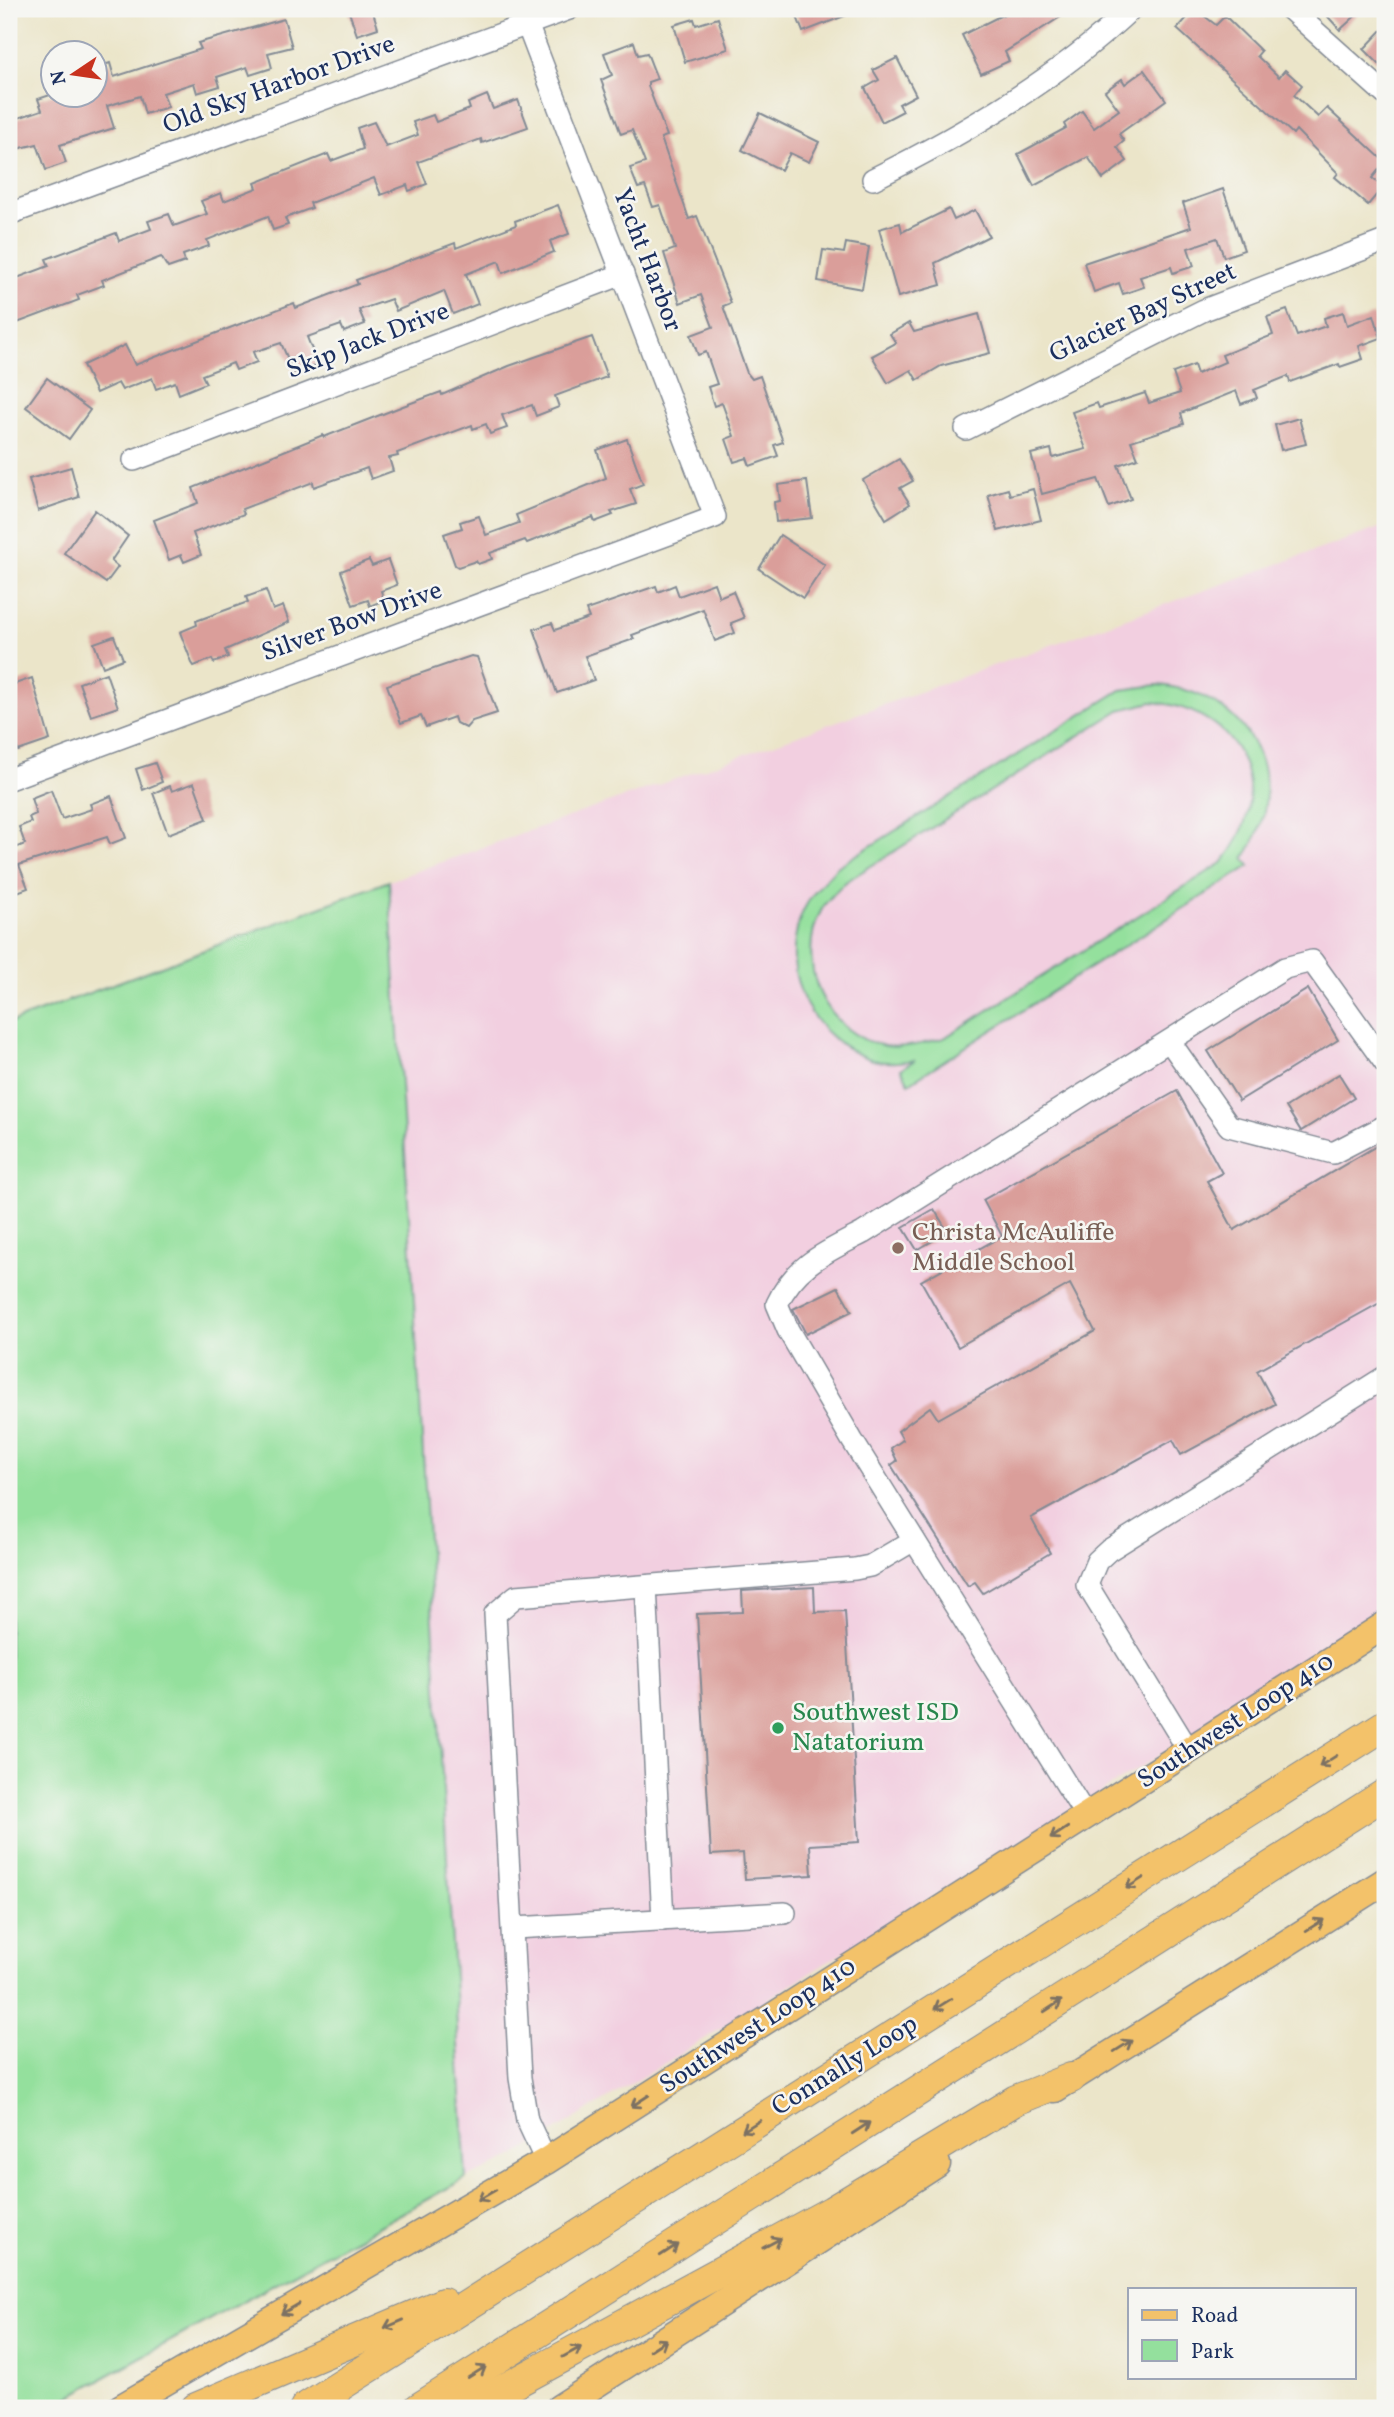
<svg xmlns="http://www.w3.org/2000/svg" width="1394" height="2417" viewBox="0 0 1394 2417" font-family="Vollkorn,serif">
  <style>
    .built { fill: #f2cfe0 }
    .green { fill: #94e09d; stroke: #58887e; stroke-width: 2; fill-rule: evenodd }
    .building { fill: #da9e9a }
    .lines { fill: none; stroke-linecap: round; stroke-linejoin: round }
    .minor-casing { stroke: #838a94; stroke-width: 24 }
    .major-casing { stroke: #838a94; stroke-width: 29 }
    .highway-casing { stroke: #838a94; stroke-width: 32 }
    .minor { stroke: #fff; stroke-width: 21 }
    .major { stroke: #f3c26a; stroke-width: 26 }
    .highway { stroke: #f3c26a; stroke-width: 30 }
    .oneway { stroke: #7c7163 }
    .education-dot { fill: #8d6e63; stroke: #f6f6f2; stroke-width: 2.5 }
    .leisure-dot { fill: #2e9e5b; stroke: #f6f6f2; stroke-width: 2.5 }
    .labels { text-anchor: middle; dominant-baseline: central; stroke-width: 5; stroke-linejoin: round; paint-order: stroke }
    .street-label { font-size: 26px; fill: #1b2f5e; stroke: #f6f6f2 }
    .education-label { font-size: 26px; fill: #785e54; stroke: #f6f6f2; text-anchor: start }
    .leisure-label { font-size: 26px; fill: #27864d; stroke: #f6f6f2; text-anchor: start }
  </style>
  <rect width="100%" height="100%" fill="#f6f6f2"/>
  <filter id="ink" filterUnits="userSpaceOnUse"><feTurbulence type="fractalNoise" baseFrequency=".0143" numOctaves="2"/><feDisplacementMap in="SourceGraphic" scale="14" xChannelSelector="R" yChannelSelector="G"/><feConvolveMatrix kernelMatrix="1 2 1 2 8 2 1 2 1" color-interpolation-filters="sRGB"/></filter>
  <filter id="wash" filterUnits="userSpaceOnUse"><feTurbulence type="fractalNoise" baseFrequency=".00686" numOctaves="4" result="noise"/><feDisplacementMap in="SourceGraphic" scale="28" xChannelSelector="R" yChannelSelector="G"/><feGaussianBlur stdDeviation="1.57" result="paint"/><feColorMatrix in="noise" values="0 0 0 0 0 0 0 0 0 0 0 0 0 0 0 0 0 1.4 0 .05"/><feComposite in="paint" operator="in"/></filter>
  <g filter="url(#wash)">
    <rect width="100%" height="100%" fill="#ebe5c9"/>
    <polygon class="built" points="1385,526 1385,1615 682,2053 511,2158 466,2178 389,881"/>
    <g class="green">
      <path d="M 1157,685 C 1248,692 1297,781 1244,858 L 1250,866 L 909,1083 L 901,1069 L 915,1060 C 901,1062 886,1064 873,1060 C 814,1041 779,979 800,919 C 807,898 822,883 837,867 L 1121,690 ZM 1152,702 C 1241,710 1280,793 1222,863 L 944,1038 C 925,1043 905,1049 885,1046 C 825,1035 793,962 822,909 C 828,898 838,889 847,881 L 1120,710 Z"/>
      <polygon points="389,881 466,2178 49,2408 9,2408 9,1023"/>
    </g>
    <g id="blocks">
      <g class="building">
        <polygon points="348,9 372,9 378,28 357,35"/>
        <polygon points="794,9 860,9 860,10 803,32"/>
        <polygon points="1014,9 1073,9 1005,52 1009,61 981,74 962,35"/>
        <polygon points="1195,9 1216,25 1225,16 1261,51 1257,56 1279,77 1285,70 1302,85 1294,95 1318,117 1327,108 1385,162 1372,178 1383,187 1368,205 1335,177 1338,173 1296,130 1293,134 1177,29"/>
        <polygon points="1321,9 1363,9 1340,30"/>
        <polygon points="718,18 728,49 685,62 674,25 694,19 696,25"/>
        <polygon points="284,19 292,47 268,53 272,68 250,75 247,67 217,77 220,86 197,93 194,83 163,93 168,107 145,114 140,96 107,106 114,128 60,145 66,163 46,170 37,144 9,151 9,121 42,110 38,99 53,94 94,94 94,68 110,63 114,77 201,49 198,43"/>
        <polygon points="1385,27 1385,70 1364,49"/>
        <polygon points="634,42 638,55 647,53 657,79 648,82 648,86 667,136 661,138 689,219 697,216 731,303 723,306 747,373 752,379 760,376 783,442 774,445 778,456 750,466 747,458 734,462 726,439 734,436 722,403 714,406 708,387 717,384 706,352 698,355 691,335 713,327 701,295 680,303 664,253 675,249 660,205 653,207 645,186 638,188 630,168 645,163 632,130 621,134 601,80 612,75 604,53"/>
        <polygon points="897,58 916,95 899,104 903,111 882,122 865,88 879,80 873,70"/>
        <polygon points="1144,70 1166,100 1119,134 1124,141 1117,147 1127,161 1103,179 1088,157 1034,186 1018,154 1066,128 1064,124 1082,111 1094,128 1119,110 1105,91 1122,79 1125,84"/>
        <polygon points="487,95 493,109 518,100 528,127 482,143 481,139 418,162 427,184 409,191 407,185 381,195 374,178 310,203 312,208 285,218 288,225 273,230 268,216 207,240 209,246 183,255 185,262 168,268 161,257 102,280 104,285 77,295 79,300 9,326 9,281 49,266 46,259 116,233 119,241 151,229 148,221 169,214 174,226 207,214 201,201 221,193 224,201 257,188 255,183 328,154 331,161 363,149 357,128 374,122 386,147 418,135 413,122 433,115 436,122 470,109 468,103"/>
        <polygon points="760,113 819,142 809,162 790,153 781,170 742,150"/>
        <polygon points="1223,189 1244,250 1224,257 1217,238 1188,248 1194,266 1173,273 1171,267 1140,277 1144,287 1123,294 1119,283 1094,292 1084,263 1191,227 1183,203"/>
        <polygon points="558,205 569,234 550,241 554,252 503,273 499,261 466,274 478,304 453,314 444,291 396,311 391,299 359,310 365,324 344,332 341,325 307,337 318,365 294,373 281,343 253,352 257,362 236,370 233,363 202,375 206,383 179,394 175,382 156,389 152,378 122,390 118,383 96,393 83,365 125,345 135,365 294,303 296,308 358,284 356,280 455,243 456,248 516,225 515,221"/>
        <polygon points="949,209 954,220 975,210 989,236 935,263 941,285 898,297 879,229 900,223 902,232"/>
        <polygon points="846,243 869,247 862,289 818,281 823,250 844,253"/>
        <polygon points="1287,310 1297,336 1326,326 1324,318 1343,312 1347,325 1374,315 1381,338 1359,346 1363,359 1340,367 1339,364 1290,382 1288,376 1254,390 1257,398 1241,404 1236,391 1181,413 1184,424 1131,441 1138,458 1118,465 1131,499 1109,507 1098,479 1042,494 1031,454 1051,449 1053,458 1086,449 1072,412 1097,403 1099,408 1145,393 1149,403 1180,393 1173,373 1194,365 1197,374 1225,362 1222,355 1273,335 1267,317"/>
        <polygon points="979,314 990,353 941,366 917,380 911,370 888,383 872,356 896,343 890,334 909,323 914,332"/>
        <polygon points="592,337 607,377 555,396 559,407 536,416 532,405 502,415 507,428 490,434 486,424 473,429 472,425 397,453 398,456 389,458 393,471 371,479 367,468 314,487 313,482 242,509 244,514 193,533 201,555 184,562 181,555 169,560 154,520 198,503 193,488 323,435 324,437 403,406 441,392 442,395 509,366"/>
        <polygon points="47,378 90,410 69,439 26,407"/>
        <polygon points="1299,418 1306,444 1281,450 1275,425"/>
        <polygon points="627,439 643,484 630,489 636,504 611,512 613,515 595,522 593,517 527,543 525,540 490,553 492,559 478,564 476,561 458,567 455,565 444,534 462,528 460,522 479,516 486,535 519,523 516,515 606,478 597,450"/>
        <polygon points="899,459 913,481 900,488 910,504 886,519 863,480"/>
        <polygon points="71,467 79,497 38,511 29,479"/>
        <polygon points="807,481 812,518 776,522 774,502 780,501 778,485"/>
        <polygon points="1008,489 1010,495 1033,489 1041,520 998,531 988,495"/>
        <polygon points="95,510 128,536 111,561 118,567 106,583 64,553"/>
        <polygon points="780,535 825,565 803,598 759,569"/>
        <polygon points="369,560 372,566 388,560 397,585 381,591 384,600 370,606 368,600 353,605 341,571"/>
        <polygon points="714,583 719,597 733,591 744,618 731,623 735,633 715,641 703,609 632,635 634,639 585,656 594,680 557,693 534,629 552,623 555,630 589,618 586,610 656,586 658,592 675,585 679,596"/>
        <polygon points="266,590 273,610 283,606 289,622 225,650 228,657 214,663 212,659 194,666 192,663 180,632 197,625 196,621 248,602 246,597"/>
        <polygon points="114,636 123,659 103,667 94,643"/>
        <polygon points="471,656 477,657 497,713 472,721 466,728 456,723 454,717 426,727 421,716 401,723 387,685"/>
        <polygon points="106,673 118,707 91,716 79,683"/>
        <polygon points="32,678 50,740 18,751 9,726 9,686"/>
        <polygon points="155,763 162,782 143,790 136,769"/>
        <polygon points="194,783 207,819 168,834 153,793 170,786 172,791"/>
        <polygon points="51,790 62,819 92,809 90,804 111,796 126,838 110,844 107,837 19,865 28,888 9,895 9,841 13,849 25,844 19,827 31,822 29,817 36,814 31,798"/>
        <polygon points="1308,989 1338,1040 1239,1101 1208,1051"/>
        <polygon points="1339,1074 1354,1098 1301,1131 1286,1107"/>
        <polygon points="1177,1091 1222,1173 1207,1181 1234,1230 1385,1141 1385,1300 1257,1371 1275,1404 1181,1455 1173,1440 1031,1518 1050,1553 983,1593 975,1582 968,1586 891,1465 897,1461 891,1448 903,1440 898,1431 930,1407 938,1419 1095,1331 1070,1284 958,1347 921,1281 1002,1236 983,1200"/>
        <polygon points="934,1209 948,1232 917,1250 903,1227"/>
        <polygon points="838,1287 852,1311 806,1334 793,1309"/>
        <polygon points="814,1587 815,1612 845,1611 859,1842 810,1845 812,1875 745,1879 743,1853 711,1855 697,1614 743,1612 742,1591"/>
      </g>
    </g>
  </g>
  <g filter="url(#ink)">
    <use href="#blocks" fill-opacity="0" stroke="#838a94" stroke-width="2"/>
    <g class="lines">
      <g class="minor-casing">
        <g id="minor">
          <polyline points="1290,9 1385,94"/>
          <path d="M 873,179 C 966,133 1055,80 1131,9"/>
          <polyline points="9,214 569,9"/>
          <polyline points="966,429 1204,310 1385,241"/>
          <polyline points="134,460 623,274"/>
          <polyline points="9,779 715,517 527,24"/>
          <polyline points="1170,1042 1229,1126 1333,1153 1385,1126"/>
          <polyline points="646,1586 663,1920"/>
          <polyline points="1189,1751 1087,1585 1097,1561 1109,1550 1385,1377"/>
          <path d="M 1086,1816 L 852,1440 L 788,1330 L 777,1304 C 795,1265 826,1252 863,1233 L 1285,968 L 1312,961 L 1385,1063"/>
          <polyline points="514,1928 785,1913"/>
          <polyline points="546,2161 527,2120 520,2078 495,1614 516,1596 855,1569 870,1566 914,1540"/>
        </g>
      </g>
      <g class="major-casing">
        <g id="major">
          <polyline points="1055,2089 1385,1881"/>
          <polyline points="120,2408 546,2161 1385,1625"/>
          <polyline points="559,2408 937,2164"/>
        </g>
      </g>
      <g class="highway-casing">
        <g id="highway">
          <polyline points="196,2408 443,2303"/>
          <polyline points="305,2408 1385,1725"/>
          <polyline points="419,2408 1385,1794"/>
          <polyline points="469,2408 832,2211 1016,2100 1071,2078"/>
        </g>
      </g>
      <use href="#minor" class="minor"/>
      <use href="#major" class="major"/>
      <use href="#highway" class="highway"/>
    </g>
    <defs><path id="oneway-shaft" d="M-6 0H5M1.5-3L5.5 0L1.5 3" fill="none" stroke-width="1.6" stroke-linecap="round" stroke-linejoin="round" transform="scale(1.75)"/></defs>
    <g class="oneway">
      <use href="#oneway-shaft" transform="translate(1328 1761) rotate(148)"/>
      <use href="#oneway-shaft" transform="translate(1059 1833) rotate(147)"/>
      <use href="#oneway-shaft" transform="translate(1135 1883) rotate(148)"/>
      <use href="#oneway-shaft" transform="translate(1315 1925) rotate(-32)"/>
      <use href="#oneway-shaft" transform="translate(943 2004) rotate(148)"/>
      <use href="#oneway-shaft" transform="translate(1053 2006) rotate(-33)"/>
      <use href="#oneway-shaft" transform="translate(1123 2046) rotate(-32)"/>
      <use href="#oneway-shaft" transform="translate(640 2101) rotate(147)"/>
      <use href="#oneway-shaft" transform="translate(751 2126) rotate(148)"/>
      <use href="#oneway-shaft" transform="translate(861 2128) rotate(-33)"/>
      <use href="#oneway-shaft" transform="translate(487 2195) rotate(150)"/>
      <use href="#oneway-shaft" transform="translate(772 2243) rotate(-28)"/>
      <use href="#oneway-shaft" transform="translate(669 2250) rotate(-33)"/>
      <use href="#oneway-shaft" transform="translate(290 2309) rotate(150)"/>
      <use href="#oneway-shaft" transform="translate(394 2324) rotate(157)"/>
      <use href="#oneway-shaft" transform="translate(658 2345) rotate(-33)"/>
      <use href="#oneway-shaft" transform="translate(572 2352) rotate(-29)"/>
      <use href="#oneway-shaft" transform="translate(477 2372) rotate(-32)"/>
    </g>
  </g>
  <circle class="education-dot" cx="898" cy="1248" r="7"/>
  <circle class="leisure-dot" cx="778" cy="1728" r="7"/>
  <g class="labels">
    <g class="street-label">
      <text transform="translate(279 85) rotate(-20)">Old Sky Harbor Drive</text>
      <text transform="translate(647 260) rotate(69)">Yacht Harbor</text>
      <text transform="translate(1143 313) rotate(-25)">Glacier Bay Street</text>
      <text transform="translate(368 341) rotate(-21)">Skip Jack Drive</text>
      <text transform="translate(352 622) rotate(-20)">Silver Bow Drive</text>
      <text transform="translate(1236 1721) rotate(-33)">Southwest Loop 410</text>
      <text transform="translate(758 2026) rotate(-33)">Southwest Loop 410</text>
      <text transform="translate(845 2066) rotate(-32)">Connally Loop</text>
    </g>
    <g class="education-label">
      <text x="912" y="1233">Christa McAuliffe<tspan x="912" dy="30">Middle School</tspan></text>
    </g>
    <g class="leisure-label">
      <text x="792" y="1713">Southwest ISD<tspan x="792" dy="30">Natatorium</tspan></text>
    </g>
  </g>
  <rect width="1394" height="2417" fill="none" stroke="#f6f6f2" stroke-width="35"/>
  <rect x="1128" y="2288" width="228" height="91" fill="#f6f6f2" stroke="#9ea6b7" stroke-width="2"/>
  <rect x="1142" y="2310" width="35" height="10" fill="#f3c26a" stroke="#9ea6b7" stroke-width="2"/>
  <text x="1191" y="2322" font-size="21" fill="#1b2f5e">Road</text>
  <rect x="1142" y="2340" width="35" height="21" fill="#94e09d" stroke="#9ea6b7" stroke-width="2"/>
  <text x="1191" y="2358" font-size="21" fill="#1b2f5e">Park</text>
  <g transform="translate(74 74) rotate(257)"><circle r="33" fill="#f6f6f2" stroke="#9ea6b7" stroke-width="2"/>
  <path d="M0-5L12 26L0 18L-12 26Z" fill="#c8321e"/>
  <text y="-10" font-size="19" font-weight="bold" text-anchor="middle" fill="#1b2f5e">N</text>
  </g>
</svg>
